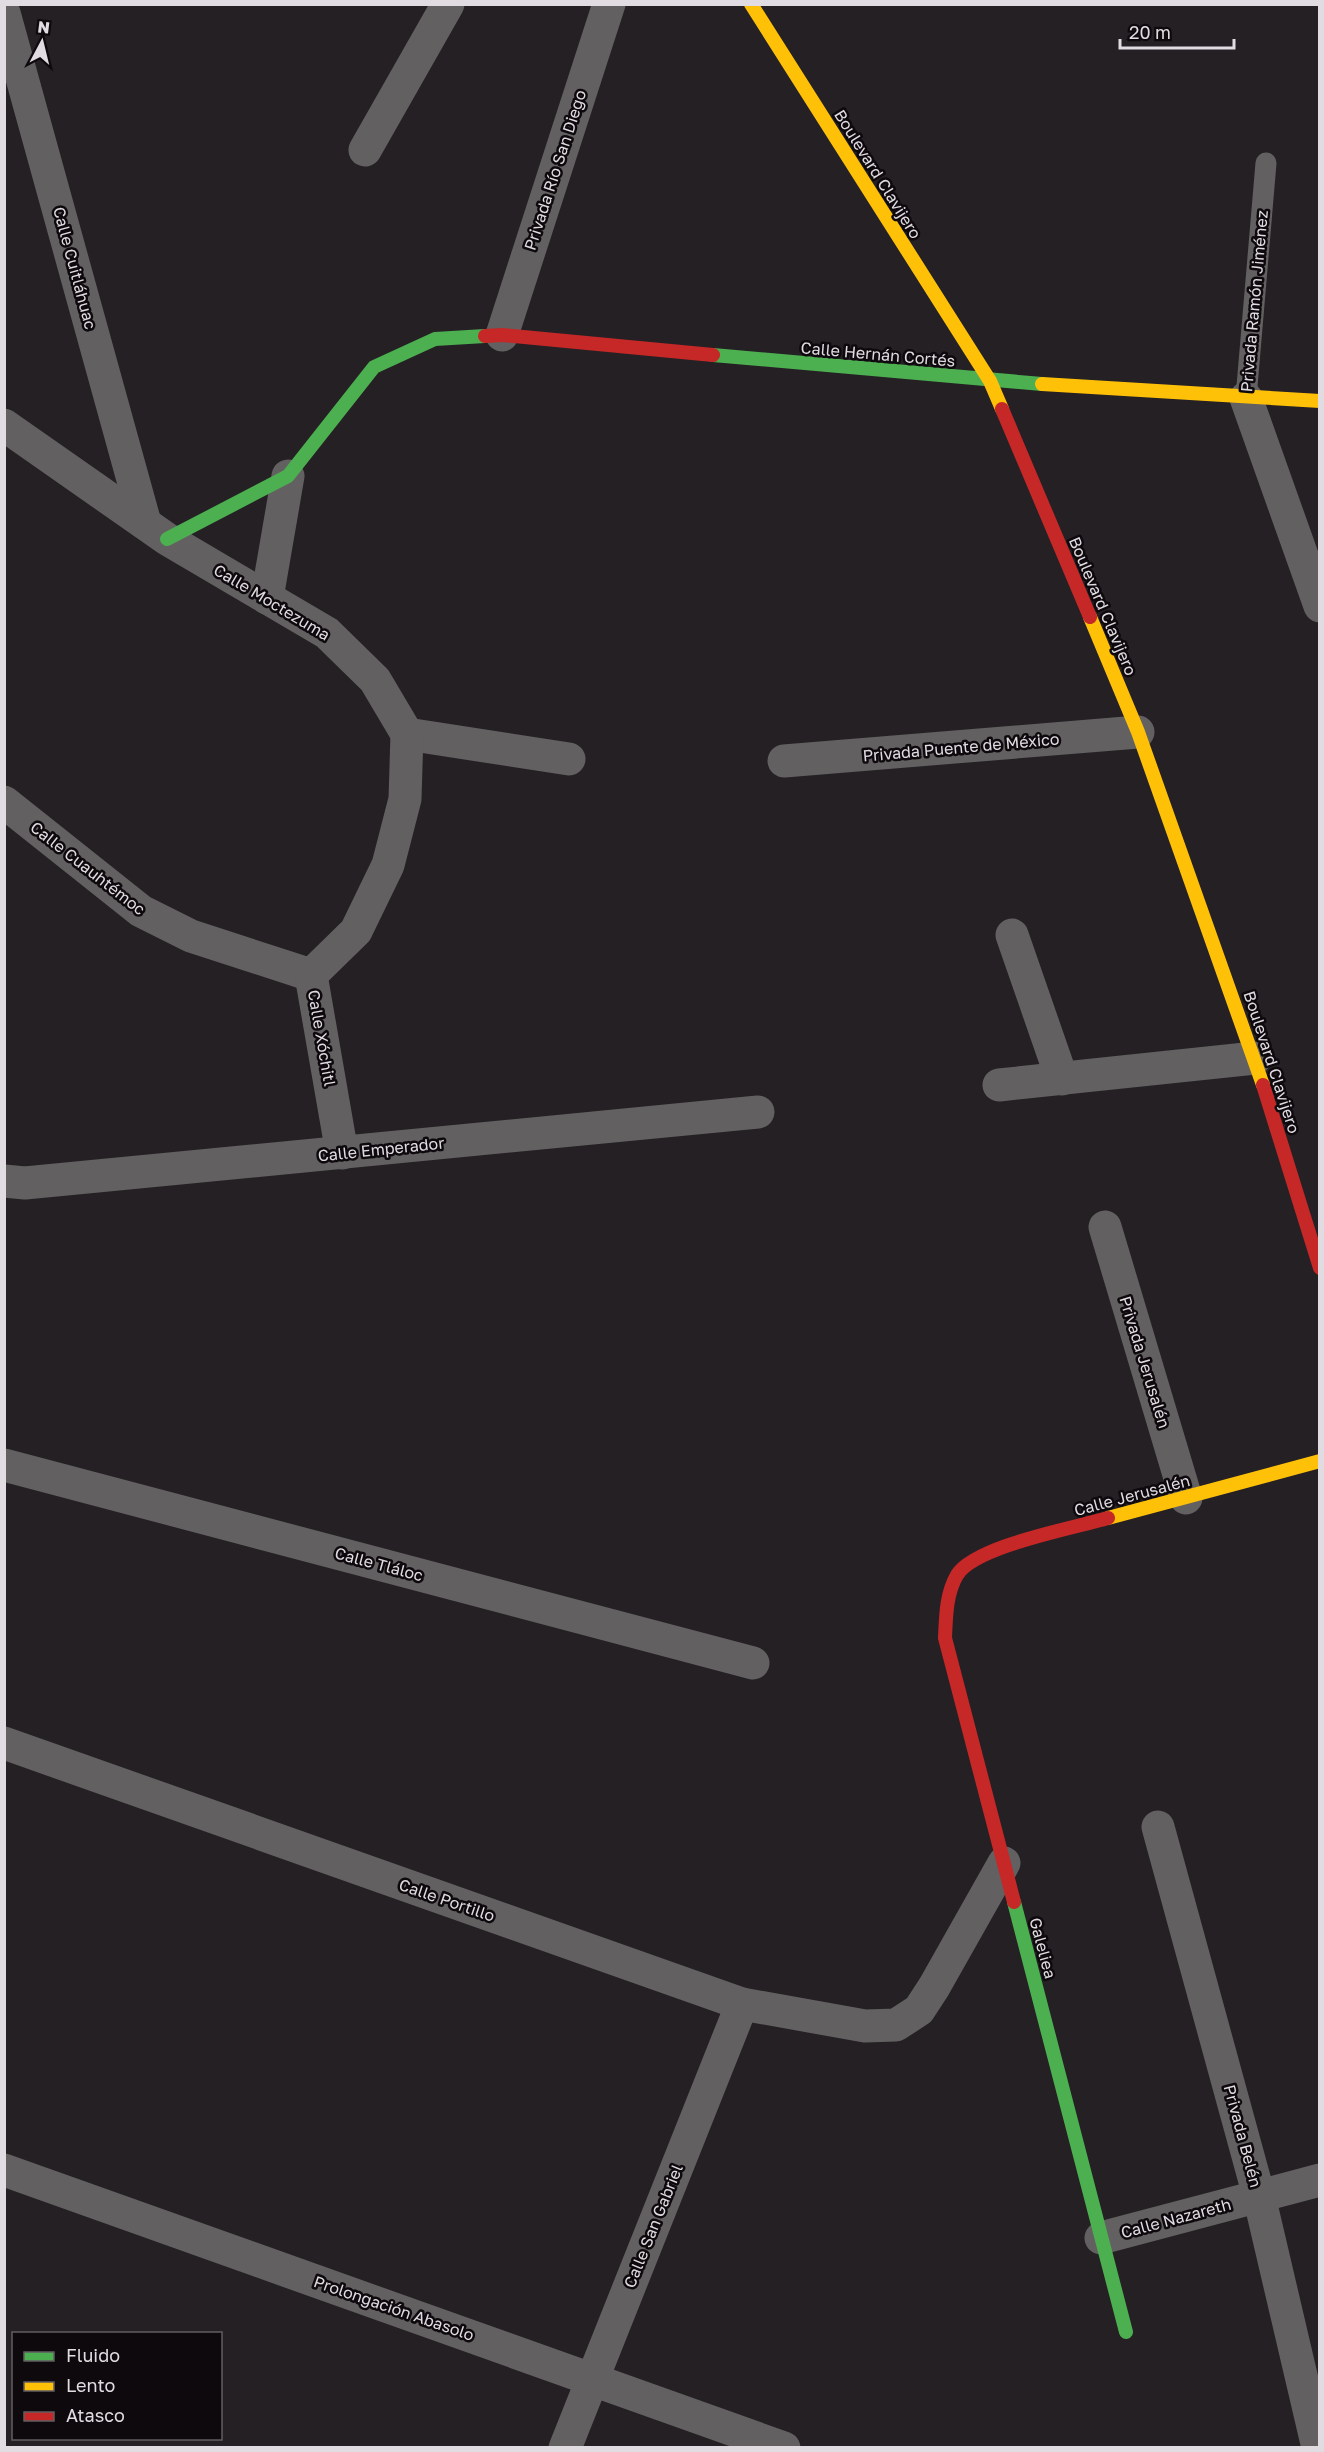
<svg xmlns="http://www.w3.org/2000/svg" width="1324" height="2452" viewBox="0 0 1324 2452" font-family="'Golos Text',sans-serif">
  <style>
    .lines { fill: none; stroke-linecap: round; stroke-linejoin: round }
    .lane { stroke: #626060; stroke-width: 21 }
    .street { stroke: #626060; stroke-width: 33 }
    .fast { stroke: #4caf50; stroke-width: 14 }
    .slow { stroke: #ffc107; stroke-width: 14 }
    .jam { stroke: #c62828; stroke-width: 14 }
    .labels { text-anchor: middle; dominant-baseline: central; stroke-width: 5; stroke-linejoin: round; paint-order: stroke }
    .street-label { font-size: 16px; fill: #e1dce1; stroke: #0d090d }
  </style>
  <rect width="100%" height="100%" fill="#242024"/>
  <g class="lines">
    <polyline class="lane" points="1246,398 1266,163"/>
    <g class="street">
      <polyline points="4,13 145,523"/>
      <polyline points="365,150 448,4"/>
      <polyline points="502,335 609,4"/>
      <polyline points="1246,398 1320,606"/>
      <polyline points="4,425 167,539 327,633 375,680 407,734"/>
      <polyline points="267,598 288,476"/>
      <polyline points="407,734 569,759"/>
      <polyline points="784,761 1138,732"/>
      <polyline points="4,802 141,911 191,936 311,975"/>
      <polyline points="1012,935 1062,1079"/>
      <polyline points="311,975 356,931 388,865 405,799 407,734"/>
      <polyline points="311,975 342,1153"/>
      <polyline points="999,1085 1255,1058"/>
      <polyline points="4,1181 25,1183 758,1112"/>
      <polyline points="1105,1227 1186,1498"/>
      <polyline points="4,1465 753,1663"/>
      <polyline points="4,1743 742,2004 865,2026 896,2025 919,2010 934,1987 1004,1863"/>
      <polyline points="1158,1827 1259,2196 1318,2448"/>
      <polyline points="4,2170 784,2448"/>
      <polyline points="1101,2238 1320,2180"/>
      <polyline points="565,2448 742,2004"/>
    </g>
    <g class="fast">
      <polyline points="713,355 1042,384"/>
      <polyline points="167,539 288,476 374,367 435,339 485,336"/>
      <polyline points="1014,1902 1126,2332"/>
    </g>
    <g class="slow">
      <polyline points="751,4 990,381 1002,409"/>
      <polyline points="1042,384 1320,401"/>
      <polyline points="1090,617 1138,732 1263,1085"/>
      <polyline points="1108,1518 1320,1461"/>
    </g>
    <g class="jam">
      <polyline points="485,336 502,335 713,355"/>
      <polyline points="1002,409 1090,617"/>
      <polyline points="1263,1085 1320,1268"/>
      <path d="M 1014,1902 L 945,1638 C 946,1616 946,1594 957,1575 C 975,1546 1074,1528 1108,1518"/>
    </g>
  </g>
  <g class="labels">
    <g class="street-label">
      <text transform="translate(555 170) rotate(-72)">Privada Río San Diego</text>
      <text transform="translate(878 174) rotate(58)">Boulevard Clavijero</text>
      <text transform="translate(75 268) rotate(75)">Calle Cuitláhuac</text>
      <text transform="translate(1254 301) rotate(-85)">Privada Ramón Jiménez</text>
      <text transform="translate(878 354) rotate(5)">Calle Hernán Cortés</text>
      <text transform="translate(272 602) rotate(31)">Calle Moctezuma</text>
      <text transform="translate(1103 606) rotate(67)">Boulevard Clavijero</text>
      <text transform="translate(961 747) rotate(-5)">Privada Puente de México</text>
      <text transform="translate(88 868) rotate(38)">Calle Cuauhtémoc</text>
      <text transform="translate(322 1038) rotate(80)">Calle Xóchitl</text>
      <text transform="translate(1272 1062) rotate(72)">Boulevard Clavijero</text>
      <text transform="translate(381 1149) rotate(-6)">Calle Emperador</text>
      <text transform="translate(1145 1362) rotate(73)">Privada Jerusalén</text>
      <text transform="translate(1132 1495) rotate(-15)">Calle Jerusalén</text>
      <text transform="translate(379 1564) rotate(15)">Calle Tláloc</text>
      <text transform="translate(447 1900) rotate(19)">Calle Portillo</text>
      <text transform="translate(1043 1948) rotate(75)">Galeliea</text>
      <text transform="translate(1243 2136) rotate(75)">Privada Belén</text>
      <text transform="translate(1176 2218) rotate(-15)">Calle Nazareth</text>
      <text transform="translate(653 2226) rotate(-68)">Calle San Gabriel</text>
      <text transform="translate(394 2308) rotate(19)">Prolongación Abasolo</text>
    </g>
  </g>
  <rect width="1324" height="2452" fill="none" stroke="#e1dce1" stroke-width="12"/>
  <rect x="12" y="2332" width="210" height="108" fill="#0d090d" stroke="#625d62" stroke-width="1.5"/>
  <rect x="24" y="2352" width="30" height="9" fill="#4caf50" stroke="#625d62" stroke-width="1.5"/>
  <text x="66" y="2362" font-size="18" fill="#e1dce1">Fluido</text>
  <rect x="24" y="2382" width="30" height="9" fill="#ffc107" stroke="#625d62" stroke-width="1.5"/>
  <text x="66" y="2392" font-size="18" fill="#e1dce1">Lento</text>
  <rect x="24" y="2412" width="30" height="9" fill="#c62828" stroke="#625d62" stroke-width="1.5"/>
  <text x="66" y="2422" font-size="18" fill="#e1dce1">Atasco</text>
  <g transform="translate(42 42) rotate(7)" stroke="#0d090d" stroke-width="4.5" paint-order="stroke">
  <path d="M0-4.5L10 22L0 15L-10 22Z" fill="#e1dce1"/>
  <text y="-9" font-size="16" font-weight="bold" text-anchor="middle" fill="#e1dce1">N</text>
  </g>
  <path d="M1120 39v9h114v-9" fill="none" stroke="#e1dce1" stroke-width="3"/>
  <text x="1129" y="39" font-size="18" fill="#e1dce1" stroke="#0d090d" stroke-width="4.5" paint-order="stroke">20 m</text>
</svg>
